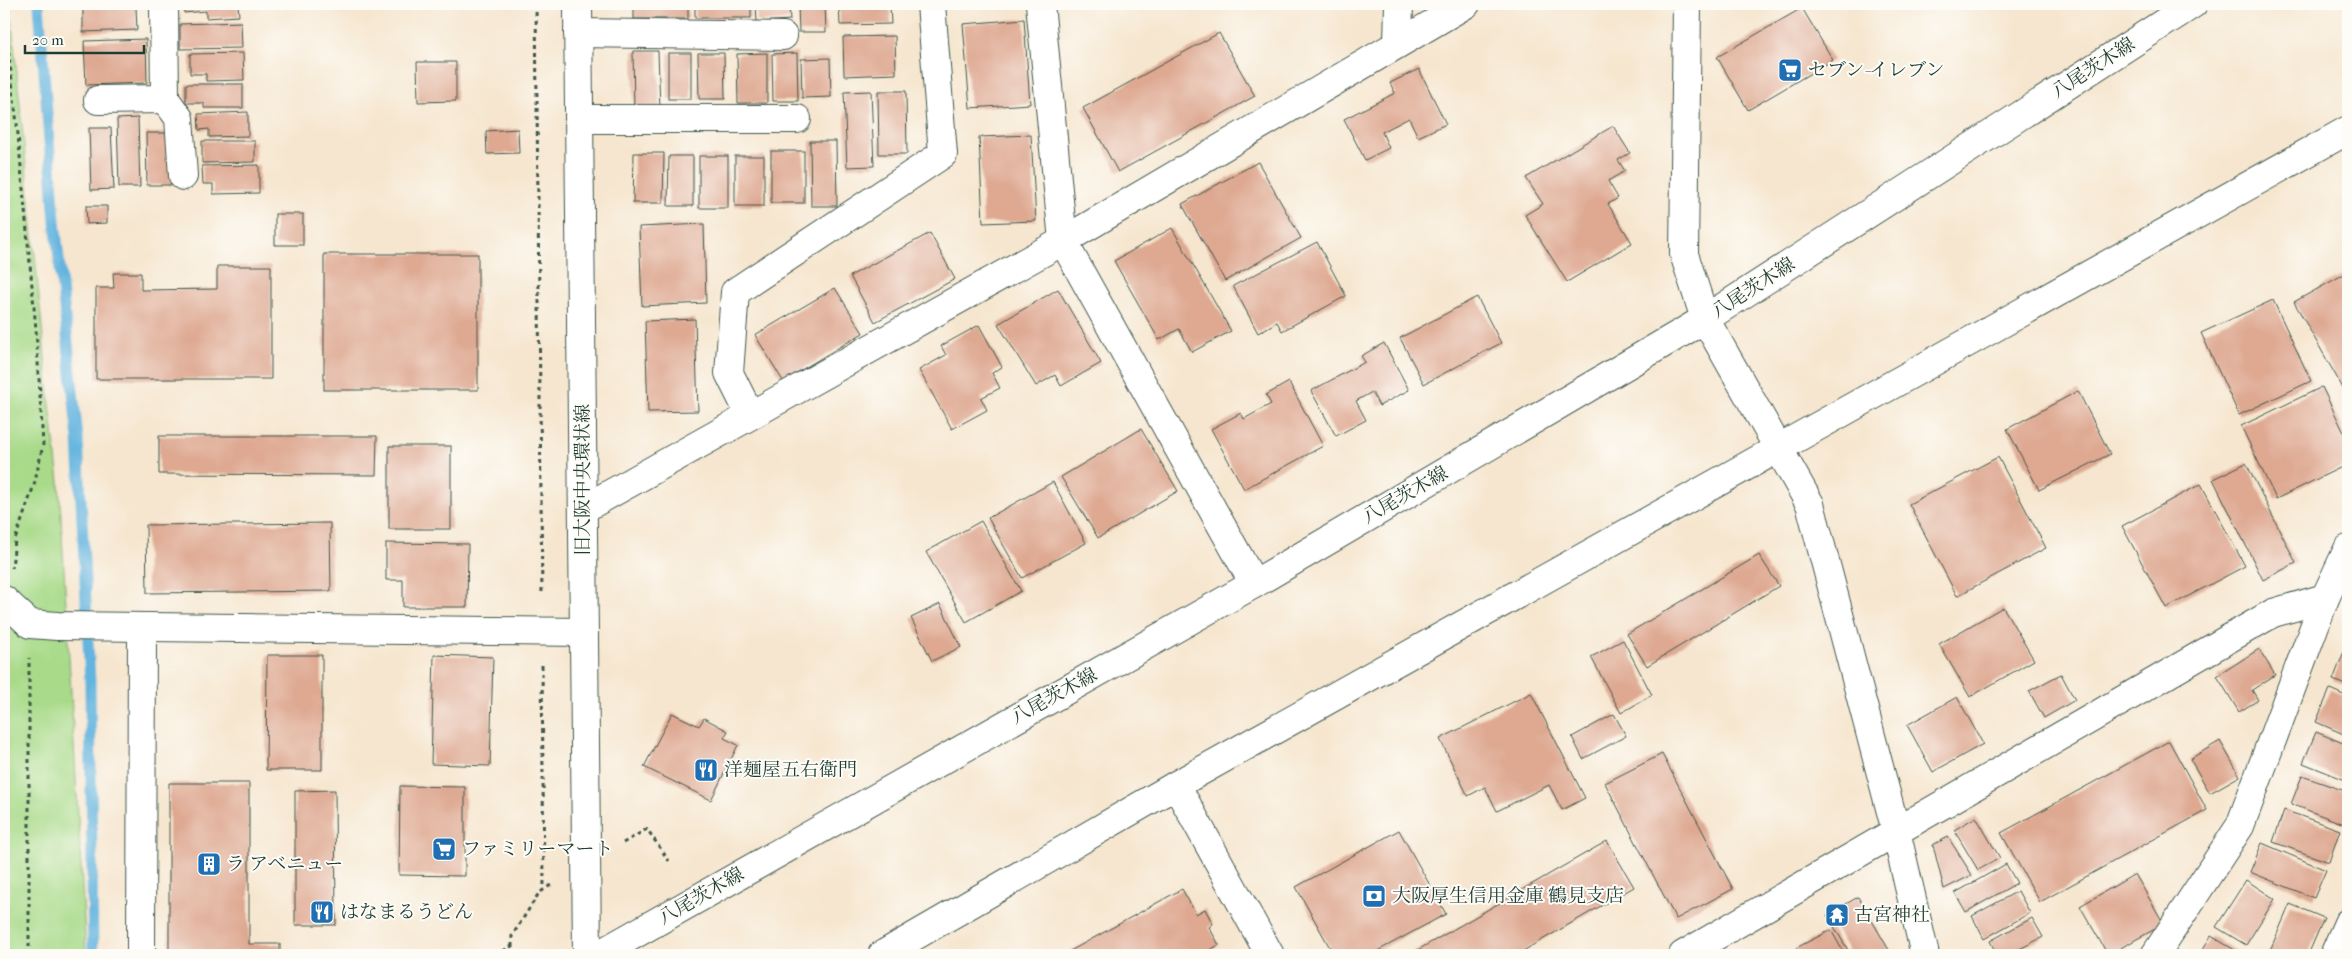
<svg xmlns="http://www.w3.org/2000/svg" width="2352" height="959" viewBox="0 0 2352 959" font-family="'IM FELL French Canon','Noto Serif JP',serif">
  <style>
    .green { fill: #a8da89; stroke: #648c5e }
    .lines { fill: none; stroke-linecap: round; stroke-linejoin: round }
    .stream { stroke: #63b4de; stroke-width: 11 }
    .building { fill: #dea891 }
    .minor-casing { stroke: #3f564b; stroke-width: 30 }
    .major-casing { stroke: #3f564b; stroke-width: 30 }
    .path { stroke: #3f564b; stroke-width: 3; stroke-dasharray: 4 4; stroke-linecap: butt }
    .minor { stroke: #fff; stroke-width: 28 }
    .major { stroke: #fff; stroke-width: 28 }
    .labels { text-anchor: middle; dominant-baseline: central; stroke-width: 4; stroke-linejoin: round; paint-order: stroke }
    .street-label { font-size: 19px; fill: #1f3d34; stroke: #fdfcf7 }
    .poi-label { font-size: 19px; fill: #1f3d34; stroke: #fdfcf7; text-anchor: start }
  </style>
  <rect width="100%" height="100%" fill="#fdfcf7"/>
  <filter id="ink" filterUnits="userSpaceOnUse"><feTurbulence type="fractalNoise" baseFrequency=".02" numOctaves="2"/><feDisplacementMap in="SourceGraphic" scale="10" xChannelSelector="R" yChannelSelector="G"/><feConvolveMatrix kernelMatrix="1 2 1 2 8 2 1 2 1" color-interpolation-filters="sRGB"/></filter>
  <filter id="wash" filterUnits="userSpaceOnUse"><feTurbulence type="fractalNoise" baseFrequency=".0096" numOctaves="4" result="noise"/><feDisplacementMap in="SourceGraphic" scale="20" xChannelSelector="R" yChannelSelector="G"/><feGaussianBlur stdDeviation="1.12" result="paint"/><feColorMatrix in="noise" values="0 0 0 0 0 0 0 0 0 0 0 0 0 0 0 0 0 1.4 0 .05"/><feComposite in="paint" operator="in"/></filter>
  <g filter="url(#wash)">
    <rect width="100%" height="100%" fill="#f6e6cf"/>
    <polygon class="green" points="4,4 10,4 48,388 59,482 86,955 4,955"/>
    <g class="lines">
      <polyline class="stream" points="39,4 55,221 78,439 90,682 93,955"/>
    </g>
    <g id="blocks">
      <g class="building">
        <polygon points="184,4 238,4 239,16 206,18 206,11 184,13"/>
        <rect x="634" y="4" width="54" height="15"/>
        <rect x="695" y="4" width="56" height="14"/>
        <polygon points="756,4 789,4 790,20 757,22"/>
        <polygon points="798,4 825,4 826,32 799,32"/>
        <polygon points="839,4 890,4 891,24 840,25"/>
        <polygon points="136,7 137,30 83,32 83,8"/>
        <polygon points="1802,8 1833,60 1748,110 1717,57"/>
        <polygon points="1024,19 1030,104 970,108 963,24"/>
        <polygon points="241,22 242,48 180,49 180,24"/>
        <polygon points="1219,33 1255,96 1118,172 1083,108"/>
        <polygon points="895,36 896,74 844,76 843,37"/>
        <polygon points="146,39 147,83 86,85 84,41"/>
        <polygon points="633,51 658,51 660,109 634,110"/>
        <polygon points="243,53 244,80 206,81 206,74 190,74 190,54"/>
        <rect x="668" y="53" width="23" height="46"/>
        <polygon points="698,53 724,53 725,99 699,99"/>
        <polygon points="767,53 767,103 738,103 737,54"/>
        <polygon points="797,53 798,101 773,101 772,54"/>
        <polygon points="830,58 831,97 802,98 801,59"/>
        <polygon points="417,62 456,62 456,101 418,102"/>
        <polygon points="1419,69 1446,124 1418,137 1409,118 1382,132 1389,148 1365,160 1344,119 1395,93 1390,83"/>
        <polygon points="186,84 243,84 243,108 204,108 204,103 186,103"/>
        <polygon points="871,91 874,166 847,167 844,92"/>
        <polygon points="878,91 906,91 907,154 879,154"/>
        <polygon points="248,112 248,136 209,137 209,129 199,130 198,114"/>
        <polygon points="138,118 140,187 119,187 117,119"/>
        <polygon points="1613,126 1630,153 1618,160 1625,171 1608,181 1618,198 1608,204 1632,243 1567,282 1525,215 1543,204 1526,178"/>
        <polygon points="89,128 111,128 114,189 91,190"/>
        <polygon points="518,129 519,153 487,154 486,131"/>
        <polygon points="146,133 172,133 172,185 147,185"/>
        <polygon points="1031,135 1036,221 983,223 979,137"/>
        <polygon points="202,141 255,141 255,162 202,163"/>
        <polygon points="810,141 836,141 837,206 811,206"/>
        <rect x="771" y="151" width="33" height="52"/>
        <polygon points="634,153 664,153 663,203 633,203"/>
        <polygon points="669,156 693,156 693,206 668,206"/>
        <rect x="699" y="156" width="29" height="52"/>
        <rect x="735" y="156" width="29" height="50"/>
        <polygon points="1258,162 1301,238 1225,281 1182,204"/>
        <polygon points="259,165 259,193 213,194 213,184 203,184 202,166"/>
        <polygon points="86,206 107,206 107,223 87,224"/>
        <rect x="275" y="214" width="28" height="31"/>
        <polygon points="704,224 706,303 642,306 639,227"/>
        <polygon points="1172,228 1231,331 1192,352 1179,329 1159,340 1114,261"/>
        <polygon points="930,233 955,279 875,322 850,276"/>
        <polygon points="1317,242 1346,296 1282,331 1277,322 1258,333 1233,286"/>
        <rect x="324" y="254" width="154" height="136"/>
        <polygon points="217,266 271,266 271,379 96,379 96,288 114,288 113,273 141,273 141,290 217,289"/>
        <polygon points="2348,272 2348,397 2294,302"/>
        <polygon points="835,288 863,333 783,381 755,335"/>
        <polygon points="1058,289 1101,363 1061,386 1055,375 1036,386 998,324"/>
        <polygon points="1477,297 1501,343 1424,384 1400,338"/>
        <polygon points="2273,300 2311,381 2239,415 2201,333"/>
        <polygon points="695,319 698,411 648,412 645,321"/>
        <polygon points="979,325 1002,367 992,373 1000,388 981,398 987,410 952,429 919,370 946,355 941,346"/>
        <polygon points="1384,343 1409,390 1379,406 1372,392 1356,401 1366,420 1336,436 1311,391 1365,362 1361,356"/>
        <polygon points="1289,382 1323,446 1244,489 1211,429 1241,413 1244,419 1271,404 1266,395"/>
        <polygon points="2322,387 2348,441 2348,464 2276,499 2241,426"/>
        <polygon points="2078,391 2110,454 2039,490 2007,429"/>
        <polygon points="1141,429 1178,491 1098,538 1061,477"/>
        <polygon points="159,436 377,436 376,475 159,474"/>
        <rect x="389" y="446" width="62" height="83"/>
        <polygon points="1998,457 2046,548 1957,596 1909,504"/>
        <polygon points="2246,463 2296,563 2263,580 2213,479"/>
        <polygon points="1053,482 1086,543 1022,578 988,518"/>
        <polygon points="2201,484 2245,566 2166,608 2122,526"/>
        <polygon points="981,521 1021,591 966,622 926,552"/>
        <polygon points="330,523 331,591 147,593 146,525"/>
        <polygon points="386,543 468,544 467,607 403,607 403,580 386,580"/>
        <polygon points="1759,555 1779,586 1647,666 1627,634"/>
        <polygon points="940,604 961,647 932,661 911,618"/>
        <polygon points="2003,607 2034,660 1970,697 1939,644"/>
        <polygon points="1623,640 1652,695 1621,713 1591,657"/>
        <polygon points="2348,641 2348,686 2333,680"/>
        <polygon points="2259,649 2275,675 2252,690 2258,700 2239,712 2217,676"/>
        <polygon points="267,655 322,655 322,770 266,770"/>
        <polygon points="434,655 493,657 490,766 431,764"/>
        <polygon points="2061,674 2075,700 2044,718 2029,691"/>
        <polygon points="2330,689 2348,697 2348,736 2316,722"/>
        <polygon points="1531,693 1585,798 1562,810 1549,785 1497,811 1485,787 1468,796 1440,739"/>
        <polygon points="1957,697 1983,744 1933,772 1907,725"/>
        <polygon points="672,713 699,726 704,718 728,731 724,738 738,745 711,800 644,767"/>
        <polygon points="1614,714 1626,736 1583,759 1572,737"/>
        <polygon points="2316,732 2348,745 2348,781 2303,763"/>
        <polygon points="2169,741 2207,810 2040,902 2001,833"/>
        <polygon points="2220,741 2240,776 2210,793 2190,759"/>
        <polygon points="1662,754 1733,889 1676,919 1605,783"/>
        <polygon points="2302,776 2348,792 2348,812 2344,824 2291,804"/>
        <polygon points="169,783 249,783 249,944 280,944 280,955 169,955"/>
        <polygon points="400,786 465,787 465,876 399,875"/>
        <polygon points="335,790 336,925 295,925 295,791"/>
        <polygon points="2284,810 2340,830 2329,862 2273,842"/>
        <polygon points="1976,817 2000,858 1978,870 1954,830"/>
        <polygon points="1399,830 1446,914 1370,955 1334,955 1296,887"/>
        <polygon points="1948,837 1972,875 1944,889 1933,845"/>
        <polygon points="1607,841 1634,887 1516,955 1409,955"/>
        <polygon points="2262,843 2326,870 2314,898 2250,872"/>
        <polygon points="2006,864 2017,883 1966,912 1955,893"/>
        <polygon points="2135,874 2164,924 2108,955 2080,906"/>
        <polygon points="2246,880 2275,899 2246,945 2216,927"/>
        <polygon points="1182,889 1196,914 1205,909 1213,924 1209,927 1219,945 1200,955 1063,955"/>
        <polygon points="2018,891 2030,913 1984,939 1972,916"/>
        <polygon points="1858,897 1892,955 1851,955 1827,915"/>
        <polygon points="2290,904 2324,918 2308,955 2268,955"/>
        <polygon points="2032,918 2043,937 2008,955 1997,955 1990,941"/>
        <polygon points="1831,930 1845,955 1800,955 1796,948"/>
        <polygon points="2211,936 2240,953 2238,955 2199,955"/>
      </g>
    </g>
  </g>
  <g filter="url(#ink)">
    <use href="#blocks" fill-opacity="0" stroke="#3f564b" stroke-width="1"/>
    <g class="lines">
      <g class="minor-casing">
        <g id="minor">
          <polyline points="1040,4 1063,241 1254,584"/>
          <polyline points="1687,4 1684,254 1705,319 1810,504 1896,831 1925,955"/>
          <polyline points="578,33 783,36"/>
          <polyline points="1398,43 1399,4"/>
          <polyline points="165,99 179,118 183,176"/>
          <polyline points="98,100 165,99 164,4"/>
          <polyline points="579,119 797,119"/>
          <polyline points="750,415 729,373 735,292 943,154 931,4"/>
          <polyline points="583,509 1063,241 1466,4"/>
          <polyline points="4,600 30,624 57,626 583,632"/>
          <polyline points="1176,785 1270,955"/>
          <polyline points="141,955 142,628"/>
          <polyline points="1683,955 2273,613 2325,598"/>
          <polyline points="2155,955 2240,826 2325,598 2348,549"/>
          <polyline points="2334,955 2348,923"/>
        </g>
      </g>
      <g class="major-casing">
        <g id="major">
          <polyline points="578,4 587,955"/>
          <polyline points="598,955 1254,584 1705,319 2193,4"/>
          <polyline points="882,955 1176,785 2348,130"/>
        </g>
      </g>
      <g class="path">
        <polyline points="536,4 542,596"/>
        <polyline points="4,12 17,124 36,329 43,445 34,485 15,540 12,568"/>
        <polyline points="542,665 544,889"/>
        <polyline points="623,843 647,829 669,861"/>
        <polyline points="29,955 29,658"/>
        <polyline points="496,955 512,946"/>
        <polyline points="512,955 512,936 539,893 551,885"/>
      </g>
      <use href="#minor" class="minor"/>
      <use href="#major" class="major"/>
    </g>
  </g>
  <defs>
    <g id="supermarket-square" transform="scale(1.25)"><rect x="-9" y="-9" width="18" height="18" rx="4" fill="#1f6fb2" stroke="#fdfcf7"/><path d="M-6-5.5h2.5l.6 2H6L4.5 2H-2.5L-4.4-4H-6ZM-1.5 3.2a1.3 1.3 0 1 0 .1 0ZM3 3.2a1.3 1.3 0 1 0 .1 0Z" fill="#fff"/></g>
    <g id="restaurant-square" transform="scale(1.25)"><rect x="-9" y="-9" width="18" height="18" rx="4" fill="#1f6fb2" stroke="#fdfcf7"/><path d="M-5-6h1v4h1v-4h1v4h1v-4h1v5L-1.5 .5V6h-2V.5L-5-1ZM5-6V6H3V1.5H1.5Q1.5-4 5-6Z" fill="#fff"/></g>
    <g id="building-square" transform="scale(1.25)"><rect x="-9" y="-9" width="18" height="18" rx="4" fill="#1f6fb2" stroke="#fdfcf7"/><path d="M-4-6H4V6H1V3H-1V6H-4ZM-2.5-4.3h1.7v1.8h-1.7ZM.8-4.3h1.7v1.8H.8ZM-2.5-1h1.7V.8h-1.7ZM.8-1h1.7V.8H.8Z" fill="#fff"/></g>
    <g id="bank-square" transform="scale(1.25)"><rect x="-9" y="-9" width="18" height="18" rx="4" fill="#1f6fb2" stroke="#fdfcf7"/><path d="M-6-4H6V4H-6ZM0-2.3a2.3 2.3 0 1 0 0 4.6a2.3 2.3 0 1 0 0-4.6Z" fill="#fff"/></g>
    <g id="temple-square" transform="scale(1.25)"><rect x="-9" y="-9" width="18" height="18" rx="4" fill="#1f6fb2" stroke="#fdfcf7"/><path d="M0-6L5-2H3V0L6.5 2.5H4V6H1.5V3h-3V6H-4V2.5H-6.5L-3 0V-2H-5Z" fill="#fff"/></g>
  </defs>
  <g fill-rule="evenodd">
    <use href="#supermarket-square" x="1790" y="70"/>
    <use href="#restaurant-square" x="706" y="770"/>
    <use href="#supermarket-square" x="444" y="849"/>
    <use href="#building-square" x="209" y="864"/>
    <use href="#bank-square" x="1374" y="896"/>
    <use href="#restaurant-square" x="322" y="912"/>
    <use href="#temple-square" x="1837" y="915"/>
  </g>
  <g class="labels">
    <g class="street-label">
      <text transform="translate(2093 68) rotate(-33)">八尾茨木線</text>
      <text transform="translate(1753 288) rotate(-33)">八尾茨木線</text>
      <text transform="translate(583 480) rotate(-90)">旧大阪中央環状線</text>
      <text transform="translate(1405 495) rotate(-30)">八尾茨木線</text>
      <text transform="translate(1054 696) rotate(-29)">八尾茨木線</text>
      <text transform="translate(701 896) rotate(-30)">八尾茨木線</text>
    </g>
    <g class="poi-label">
      <text x="1808" y="70">セブン-イレブン</text>
      <text x="724" y="770">洋麺屋五右衛門</text>
      <text x="462" y="849">ファミリーマート</text>
      <text x="226" y="864">ラ アベニュー</text>
      <text x="1392" y="896">大阪厚生信用金庫 鶴見支店</text>
      <text x="340" y="912">はなまるうどん</text>
      <text x="1854" y="915">古宮神社</text>
    </g>
  </g>
  <rect width="2352" height="959" fill="none" stroke="#fdfcf7" stroke-width="20"/>
  <path d="M25 45v8h119v-8" fill="none" stroke="#1f3d34" stroke-width="2.5"/>
  <text x="32" y="45" font-size="15" fill="#1f3d34" stroke="#fdfcf7" stroke-width="4" paint-order="stroke">20 m</text>
</svg>
